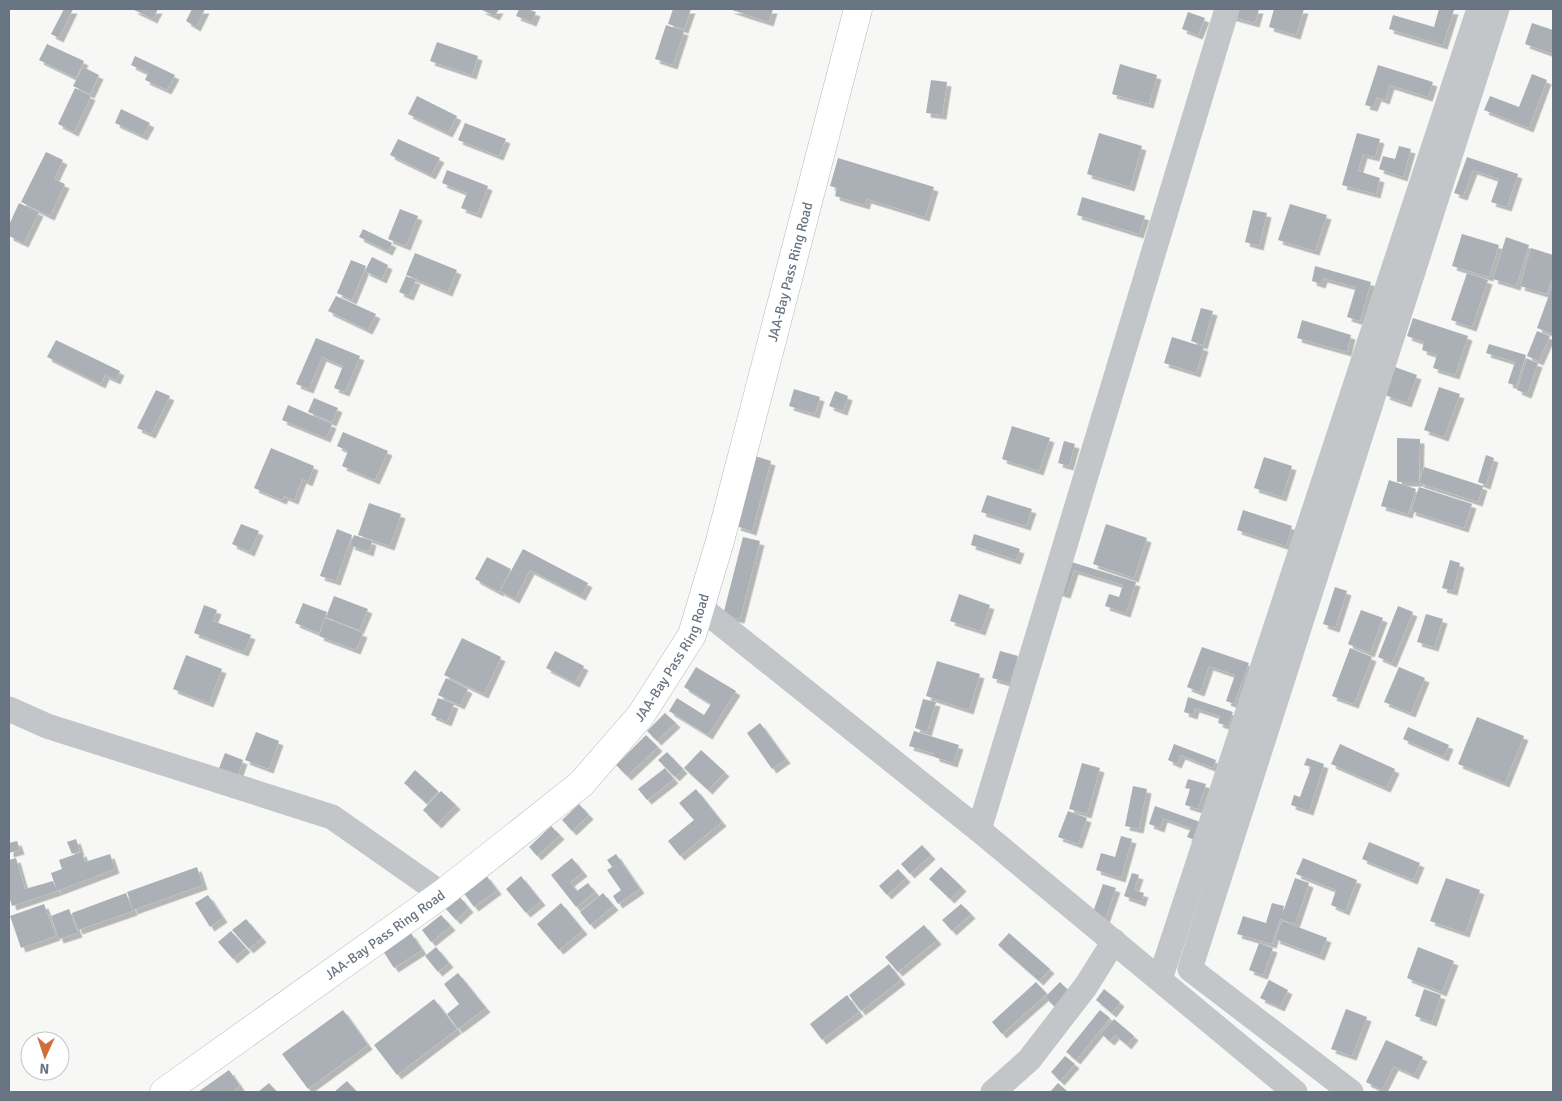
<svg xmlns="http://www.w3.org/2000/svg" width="1562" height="1101" viewBox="0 0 1562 1101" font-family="Signika,sans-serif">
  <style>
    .building { fill: #abb0b6; filter: url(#shadow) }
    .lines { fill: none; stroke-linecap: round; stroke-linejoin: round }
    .highway-casing { stroke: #b6b9bc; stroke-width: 29 }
    .minor { stroke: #c3c6c9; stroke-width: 25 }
    .highway { stroke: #fff; stroke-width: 28 }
    .labels { text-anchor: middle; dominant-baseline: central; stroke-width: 5; stroke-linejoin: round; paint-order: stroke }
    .street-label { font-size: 14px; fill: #697482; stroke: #fff }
  </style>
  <defs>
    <filter id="shadow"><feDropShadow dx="4.5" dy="4.5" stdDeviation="0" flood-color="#0004"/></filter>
  </defs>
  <rect width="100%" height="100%" fill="#f7f7f5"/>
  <g class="building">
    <polygon points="64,9 73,9 59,38 51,34"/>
    <polygon points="132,9 158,9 153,19"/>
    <polygon points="192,9 205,9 196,27 186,21"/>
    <polygon points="480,9 499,9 495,16"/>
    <polygon points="519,9 527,9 536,12 532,22 516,16"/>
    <polygon points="673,9 691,9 684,29 668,24"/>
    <polygon points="729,9 773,9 769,22"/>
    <polygon points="1228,9 1259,9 1255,23 1226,15"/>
    <polygon points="1274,9 1304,9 1296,35 1269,27"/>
    <polygon points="1439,9 1454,10 1443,45 1389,29 1393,15 1434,27"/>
    <polygon points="1188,12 1205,18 1198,35 1182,29"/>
    <polygon points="1532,23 1553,30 1553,54 1525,44"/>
    <polygon points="666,25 684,31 673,65 655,59"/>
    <polygon points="437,42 478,56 472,75 430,61"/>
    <polygon points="47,44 84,61 76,78 39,60"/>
    <polygon points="135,56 175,75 167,90 145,80 148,73 131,65"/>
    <polygon points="1120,64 1157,75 1149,104 1112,94"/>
    <polygon points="1378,65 1433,82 1428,97 1390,85 1385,100 1377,97 1373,107 1365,105"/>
    <polygon points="83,67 99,75 90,94 73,86"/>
    <polygon points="1532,74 1547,80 1529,128 1484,110 1490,96 1519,107"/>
    <polygon points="931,80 947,82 942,115 926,113"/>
    <polygon points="75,88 91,96 74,132 58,124"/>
    <polygon points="417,96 457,116 448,133 408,114"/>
    <polygon points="121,109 150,123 143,136 115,123"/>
    <polygon points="465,123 506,139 499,156 458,140"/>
    <polygon points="1099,133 1142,146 1130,187 1087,174"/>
    <polygon points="1357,133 1380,139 1375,157 1363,154 1358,171 1380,178 1376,194 1342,185"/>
    <polygon points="398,139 440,158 431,175 390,155"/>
    <polygon points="1399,146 1411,149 1403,177 1379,169 1383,156 1395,159"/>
    <polygon points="46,152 63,160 54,179 65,184 50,216 21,202"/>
    <polygon points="1467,157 1518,174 1507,207 1491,202 1499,179 1473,170 1463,196 1454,193"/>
    <polygon points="838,158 934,187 925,217 867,199 865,205 835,196 837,188 830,186"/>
    <polygon points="447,170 488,186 477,214 461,208 467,193 442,183"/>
    <polygon points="1082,197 1145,216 1139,234 1077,215"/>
    <polygon points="19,203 39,212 24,243 9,236 9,225"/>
    <polygon points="1290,204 1327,215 1315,251 1278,240"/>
    <polygon points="400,209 418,216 406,246 388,239"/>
    <polygon points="1253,210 1267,213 1259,246 1245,242"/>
    <polygon points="363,229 392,243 388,251 359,237"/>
    <polygon points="1462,234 1499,245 1489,277 1452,266"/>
    <polygon points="1506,237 1529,245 1516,286 1493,279"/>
    <polygon points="1531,248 1553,255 1553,275 1547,294 1520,286"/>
    <polygon points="415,253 457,270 448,292 406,275"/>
    <polygon points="372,257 388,265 382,279 365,271"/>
    <polygon points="351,260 366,266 352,300 337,293"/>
    <polygon points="1315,266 1371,282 1360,321 1347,317 1356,287 1323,278 1321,284 1312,281"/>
    <polygon points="1467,273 1488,280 1472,327 1451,320"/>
    <polygon points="406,276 416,280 409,296 399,292"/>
    <polygon points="1553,284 1553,334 1537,328"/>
    <polygon points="336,296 376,314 368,330 328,311"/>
    <polygon points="1201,308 1213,311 1203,345 1191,341"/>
    <polygon points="1413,318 1468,336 1455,375 1433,368 1437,355 1422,350 1424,342 1407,336"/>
    <polygon points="1302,320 1351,335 1347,352 1297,338"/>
    <polygon points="1537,331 1550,336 1539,361 1527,356"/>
    <polygon points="1172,337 1204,347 1196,373 1164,363"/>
    <polygon points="316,338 360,356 345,392 334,388 343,366 322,357 309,389 296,384"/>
    <polygon points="56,340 120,371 116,380 105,375 101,384 47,357"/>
    <polygon points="1489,344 1526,355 1516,386 1508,383 1515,362 1486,353"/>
    <polygon points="1527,359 1538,363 1527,394 1517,390"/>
    <polygon points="1395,367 1417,375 1407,403 1385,395"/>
    <polygon points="1439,387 1460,394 1444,437 1424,430"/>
    <polygon points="794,389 820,397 815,414 789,406"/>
    <polygon points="156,390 170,396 151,434 137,428"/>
    <polygon points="835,391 848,396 843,411 829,406"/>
    <polygon points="314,398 338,408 332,422 308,412"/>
    <polygon points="288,405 332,424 326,438 282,420"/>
    <polygon points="1012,426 1050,438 1039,471 1002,459"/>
    <polygon points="343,432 388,451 375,480 342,466 348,451 337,446"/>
    <polygon points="1397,438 1420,439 1419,482 1397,482"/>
    <polygon points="1064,441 1075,444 1069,466 1058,463"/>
    <polygon points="271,448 314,466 308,482 302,479 294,500 284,496 282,500 254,488"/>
    <polygon points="1486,455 1494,458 1486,485 1478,482"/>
    <polygon points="755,456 771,461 752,531 736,526"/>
    <polygon points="1264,457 1292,466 1282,497 1254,488"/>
    <polygon points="1424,467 1483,486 1478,502 1419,483"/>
    <polygon points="1389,480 1416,489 1408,514 1381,506"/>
    <polygon points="1419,487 1472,504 1464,528 1411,511"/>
    <polygon points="987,495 1032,509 1026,526 981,512"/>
    <polygon points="369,503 401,514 390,546 358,535"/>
    <polygon points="1243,510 1292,526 1286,546 1237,530"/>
    <polygon points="241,524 259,531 250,552 232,544"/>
    <polygon points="1106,524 1147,538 1134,578 1093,564"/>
    <polygon points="337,529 352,535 336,581 320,576"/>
    <polygon points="974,534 1020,549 1016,560 971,545"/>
    <polygon points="354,535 372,541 369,552 350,545"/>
    <polygon points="743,537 760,541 740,619 723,615"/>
    <polygon points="523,549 588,583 581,596 530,570 515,599 500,591"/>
    <polygon points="487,557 511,569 499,592 475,579"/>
    <polygon points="1065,560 1136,582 1126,613 1105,606 1109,594 1119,597 1123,585 1074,570 1066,594 1055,591"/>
    <polygon points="1450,560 1460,563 1453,591 1442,588"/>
    <polygon points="1335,587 1347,591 1335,628 1323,624"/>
    <polygon points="959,594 990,605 981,631 950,621"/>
    <polygon points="334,596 368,609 359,630 326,617"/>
    <polygon points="303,603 327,612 319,633 295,623"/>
    <polygon points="204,605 217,610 213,621 251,635 244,652 194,633"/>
    <polygon points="1398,606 1413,612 1392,663 1378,657"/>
    <polygon points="1361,610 1383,618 1370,653 1348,644"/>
    <polygon points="1426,614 1443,619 1434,647 1417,642"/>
    <polygon points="325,618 363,633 356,650 319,636"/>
    <polygon points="462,638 501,657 484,694 444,675"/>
    <polygon points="1202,647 1249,663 1234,704 1226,701 1235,675 1209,666 1200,692 1187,687"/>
    <polygon points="1350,648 1372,657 1354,704 1332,696"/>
    <polygon points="555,651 584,666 575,683 546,668"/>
    <polygon points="1000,651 1018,656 1010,683 992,678"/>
    <polygon points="186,655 222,669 209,703 173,689"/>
    <polygon points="937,661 980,674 969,710 926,696"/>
    <polygon points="696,667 736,691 708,735 669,711 677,698 704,715 711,704 684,687"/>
    <polygon points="1399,667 1425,678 1411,713 1384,702"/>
    <polygon points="446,678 468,689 460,705 438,695"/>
    <polygon points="1188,697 1233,712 1228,726 1218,723 1220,716 1195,708 1193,715 1184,712"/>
    <polygon points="438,698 454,704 447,722 431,715"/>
    <polygon points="923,699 936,702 927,732 915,728"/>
    <polygon points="665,713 676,723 657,741 647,731"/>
    <polygon points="1477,717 1524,736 1505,783 1458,764"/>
    <polygon points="760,723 786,759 772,769 747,733"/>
    <polygon points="1408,727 1449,745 1444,757 1403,739"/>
    <polygon points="914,731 959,745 953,763 935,757 935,754 909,746"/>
    <polygon points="256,732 279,741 269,769 245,760"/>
    <polygon points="646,735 658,747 627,776 616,765"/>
    <polygon points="1174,744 1216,760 1213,768 1181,755 1177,764 1168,760"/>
    <polygon points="1340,744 1395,769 1386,788 1331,764"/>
    <polygon points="701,750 725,772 708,790 684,768"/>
    <polygon points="667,752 683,769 675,777 658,760"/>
    <polygon points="225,753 243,760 236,780 217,773"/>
    <polygon points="1307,758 1324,764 1309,811 1291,805 1294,795 1300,797 1311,767 1304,765"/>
    <polygon points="1082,763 1100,768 1087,814 1069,809"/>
    <polygon points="665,768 674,779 647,800 638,789"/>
    <polygon points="415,770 438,791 427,804 404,783"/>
    <polygon points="1188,779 1206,784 1198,809 1185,805 1190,789 1185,788"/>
    <polygon points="1133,786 1147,789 1139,829 1125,826"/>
    <polygon points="696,789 722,822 680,856 668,841 694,820 679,803"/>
    <polygon points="441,791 456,805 437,824 423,810"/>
    <polygon points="579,804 589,815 572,831 562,820"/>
    <polygon points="1155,806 1203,823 1197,841 1187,837 1191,828 1163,818 1160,828 1149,824"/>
    <polygon points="1068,811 1087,818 1078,844 1058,837"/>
    <polygon points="551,826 560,835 537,856 529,847"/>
    <polygon points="1121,836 1132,839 1121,878 1096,870 1101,853 1115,857"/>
    <polygon points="76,839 80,851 72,854 67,842"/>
    <polygon points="17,841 20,850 9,853 9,843"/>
    <polygon points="1369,842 1420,863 1413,880 1362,859"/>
    <polygon points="922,845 931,855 910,874 901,864"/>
    <polygon points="82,852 85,862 110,854 115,869 57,891 51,873 62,869 59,860"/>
    <polygon points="616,854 640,889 618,904 613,896 621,890 607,870 612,867 607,860"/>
    <polygon points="16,858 25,889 53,881 57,891 12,906 9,896 9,860"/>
    <polygon points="572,858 583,872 570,882 577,891 588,883 595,892 576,907 551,875"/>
    <polygon points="1303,858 1357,880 1345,911 1331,905 1336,890 1296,874"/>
    <polygon points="197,867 203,885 133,910 127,892"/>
    <polygon points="941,867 962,887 950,899 929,879"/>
    <polygon points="898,869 906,878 887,895 879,886"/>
    <polygon points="1132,873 1139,875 1134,890 1144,893 1141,902 1124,896"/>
    <polygon points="486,875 497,890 474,907 463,892"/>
    <polygon points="521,876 541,901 526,913 506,889"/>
    <polygon points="1295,878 1309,883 1295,924 1280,919 1272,944 1237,934 1243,916 1266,923 1272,903 1284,906 1282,915"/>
    <polygon points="1446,878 1480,890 1465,933 1430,921"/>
    <polygon points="1103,884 1116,888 1105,919 1092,915"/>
    <polygon points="126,893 133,911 78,930 72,913"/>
    <polygon points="603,893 614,906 590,925 580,912"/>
    <polygon points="208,895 223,918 210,927 195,903"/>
    <polygon points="459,896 469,908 456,920 445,908"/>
    <polygon points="561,903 583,930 559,950 537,924"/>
    <polygon points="44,904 56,936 21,948 10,916"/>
    <polygon points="961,904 971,914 952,931 942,920"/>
    <polygon points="69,909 78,933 59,939 51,916"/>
    <polygon points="441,915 451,926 431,942 422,930"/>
    <polygon points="246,919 262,938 249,949 232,930"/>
    <polygon points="1282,921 1327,938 1320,956 1275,939"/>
    <polygon points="924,925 937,940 898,972 885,957"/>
    <polygon points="231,931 246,948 233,959 218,942"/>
    <polygon points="411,933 422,950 394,968 383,951"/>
    <polygon points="1009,933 1050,969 1039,981 998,945"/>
    <polygon points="1259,943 1273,948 1263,975 1249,970"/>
    <polygon points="436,947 449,963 438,972 425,956"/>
    <polygon points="1418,947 1454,961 1442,992 1407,978"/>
    <polygon points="889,964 901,980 861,1011 849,995"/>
    <polygon points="458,973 486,1008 458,1029 447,1014 459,1004 444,984"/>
    <polygon points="1269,980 1288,990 1280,1007 1260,998"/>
    <polygon points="1036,982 1047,994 1002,1034 992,1022"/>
    <polygon points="1060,982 1073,995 1058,1010 1045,997"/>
    <polygon points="1104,989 1120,1002 1112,1013 1096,1000"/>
    <polygon points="1424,989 1441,995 1432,1022 1415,1016"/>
    <polygon points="847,995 859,1012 822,1040 810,1024"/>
    <polygon points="434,999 457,1029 397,1075 374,1045"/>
    <polygon points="1346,1009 1367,1017 1352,1056 1331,1049"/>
    <polygon points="343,1010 368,1045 308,1089 282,1054"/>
    <polygon points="1100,1010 1110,1018 1076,1060 1066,1052"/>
    <polygon points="1114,1019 1134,1036 1127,1045 1115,1035 1110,1041 1101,1034"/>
    <polygon points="1386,1040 1423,1057 1414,1075 1394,1066 1382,1090 1366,1082"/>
    <polygon points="1065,1056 1075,1064 1060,1081 1051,1072"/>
    <polygon points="229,1070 240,1086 232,1092 198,1092"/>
    <polygon points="347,1081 357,1092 334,1092"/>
    <polygon points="269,1083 277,1092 258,1092"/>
    <polygon points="1058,1083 1068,1092 1050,1092"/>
  </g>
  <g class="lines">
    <g class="highway-casing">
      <g id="highway">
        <path id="s1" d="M 164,1092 L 442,894 L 581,784 L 641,715 L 692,635 L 720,541 L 858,9"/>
      </g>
    </g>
    <g class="minor">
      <polyline points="700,607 979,830 1295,1092"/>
      <polyline points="9,709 47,726 332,817 442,894"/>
      <polyline points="979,830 1227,9"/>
      <polyline points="1160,979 1479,9"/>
      <polyline points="993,1092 1029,1060 1086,986 1114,941"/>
      <polyline points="1351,1092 1190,969 1497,9"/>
    </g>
    <use href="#highway" class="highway"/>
  </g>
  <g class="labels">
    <g class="street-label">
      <text stroke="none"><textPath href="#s1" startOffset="1081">JAA-Bay Pass Ring Road</textPath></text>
      <text stroke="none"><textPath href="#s1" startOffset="676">JAA-Bay Pass Ring Road</textPath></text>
      <text stroke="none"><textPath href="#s1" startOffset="271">JAA-Bay Pass Ring Road</textPath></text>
    </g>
  </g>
  <rect width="1562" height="1101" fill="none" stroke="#697482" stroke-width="20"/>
  <g transform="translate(45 1056) rotate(183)"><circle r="24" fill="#ffffff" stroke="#c3c7cd"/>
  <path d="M0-4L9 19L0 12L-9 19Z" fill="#d16f3b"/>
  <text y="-8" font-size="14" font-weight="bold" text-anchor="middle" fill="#697482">N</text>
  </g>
</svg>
